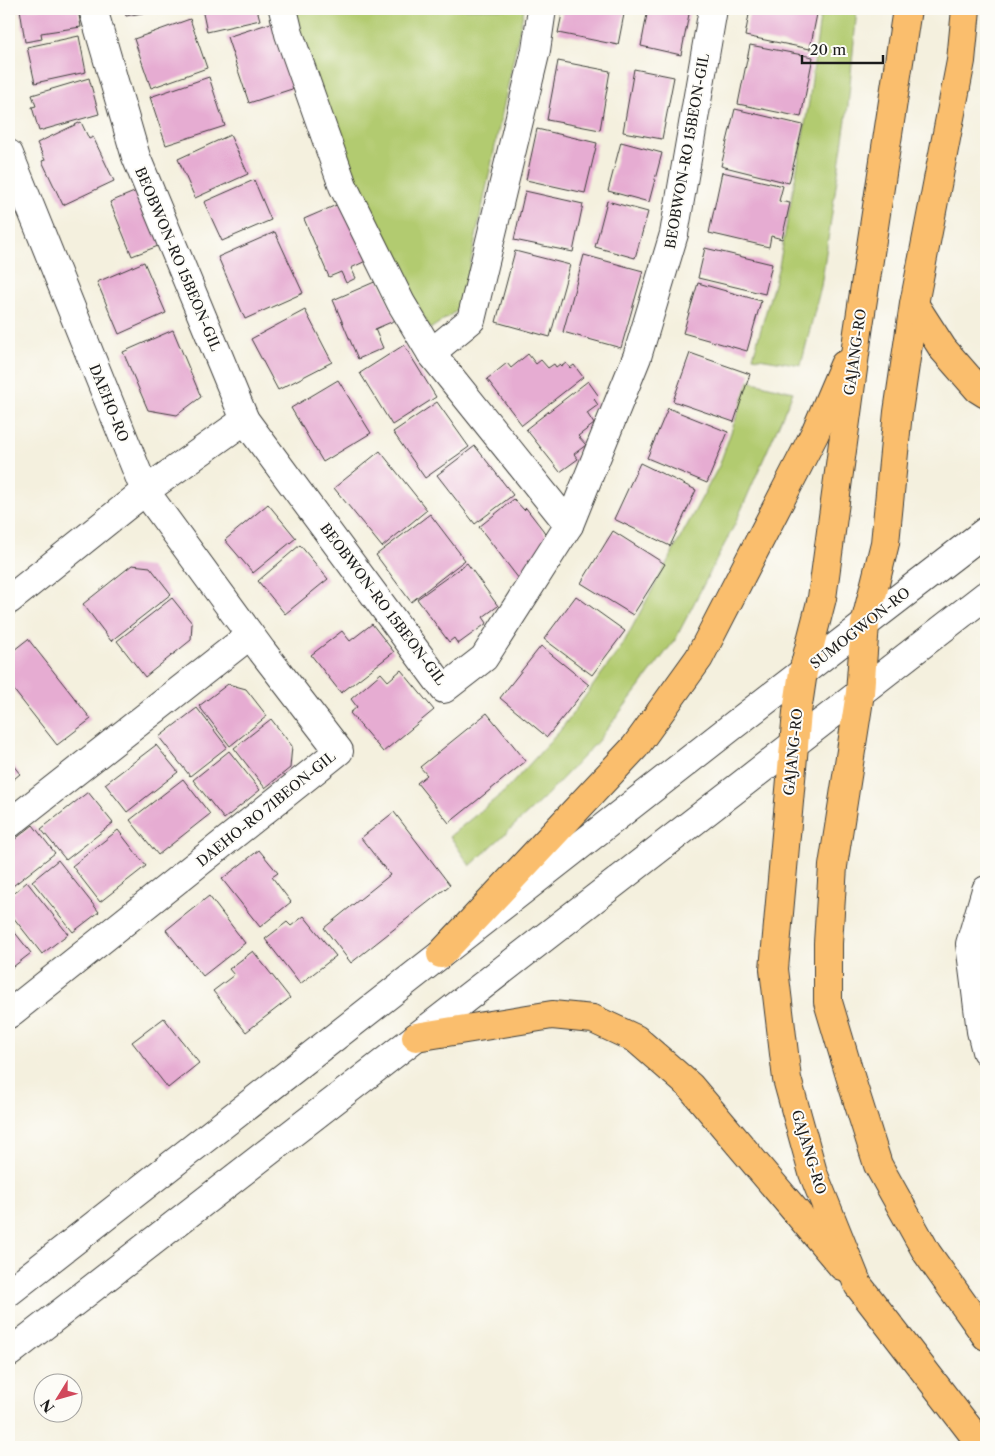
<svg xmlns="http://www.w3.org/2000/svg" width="995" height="1456" viewBox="0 0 995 1456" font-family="'Libre Caslon Text',serif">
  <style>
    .green { fill: #b2cb70; stroke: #677446 }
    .building { fill: #e6acd2 }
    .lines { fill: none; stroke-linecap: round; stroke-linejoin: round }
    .minor-casing { stroke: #3c3c39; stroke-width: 30 }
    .major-casing { stroke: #3c3c39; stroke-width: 30 }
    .minor { stroke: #fff; stroke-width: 28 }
    .major { stroke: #fabe6d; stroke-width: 28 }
    .labels { text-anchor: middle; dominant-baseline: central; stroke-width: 4; stroke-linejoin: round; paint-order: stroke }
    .street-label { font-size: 14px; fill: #1c1c1c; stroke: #fdfcf7 }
  </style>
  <rect width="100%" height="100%" fill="#fdfcf7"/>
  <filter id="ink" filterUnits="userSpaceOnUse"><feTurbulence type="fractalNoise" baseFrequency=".02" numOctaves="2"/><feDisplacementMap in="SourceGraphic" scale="10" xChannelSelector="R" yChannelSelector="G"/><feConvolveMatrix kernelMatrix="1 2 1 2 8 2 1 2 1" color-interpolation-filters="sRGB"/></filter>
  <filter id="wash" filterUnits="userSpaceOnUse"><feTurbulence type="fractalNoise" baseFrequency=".0096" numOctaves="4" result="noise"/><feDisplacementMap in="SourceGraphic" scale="20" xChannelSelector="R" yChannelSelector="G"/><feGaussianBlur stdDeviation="1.12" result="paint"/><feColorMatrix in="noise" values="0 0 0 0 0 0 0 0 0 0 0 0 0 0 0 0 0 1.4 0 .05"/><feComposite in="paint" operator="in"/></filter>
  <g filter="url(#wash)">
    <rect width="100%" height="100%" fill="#f4f0de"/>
    <g class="green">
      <polygon points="292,9 524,9 461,308 430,329 348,176"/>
      <polygon points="821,9 857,9 848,106 821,286 801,365 753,357 779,266 809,102"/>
      <polygon points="749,381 793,392 735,524 675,640 598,741 543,799 470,866 450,836 505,791 559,732 622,646 719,466"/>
    </g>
    <g id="blocks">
      <g class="building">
        <polygon points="20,9 78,9 81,27 41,33 42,39 25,42"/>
        <polygon points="124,9 158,9 158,10 126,16"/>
        <polygon points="202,9 257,9 260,20 207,32"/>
        <polygon points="563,9 625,9 618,45 558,33"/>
        <polygon points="648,9 690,9 681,55 641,46"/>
        <polygon points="750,9 818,9 810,49 745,36"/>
        <polygon points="190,19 207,68 151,88 134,39"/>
        <polygon points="274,22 295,88 249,103 227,37"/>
        <polygon points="79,36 86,72 35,83 27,47"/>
        <polygon points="750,45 813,57 801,117 738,104"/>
        <polygon points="558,61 610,71 600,130 547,120"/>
        <polygon points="634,69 674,77 662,139 623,132"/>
        <polygon points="209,77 225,126 166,145 150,97"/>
        <polygon points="89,78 99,114 39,131 32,107 36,106 32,95"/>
        <polygon points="735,109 803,125 789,183 721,166"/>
        <polygon points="81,122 89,139 93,137 114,181 63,205 42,161 45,160 37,143"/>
        <polygon points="537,129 597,143 585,193 526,180"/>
        <polygon points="230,135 248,174 195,198 178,159"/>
        <polygon points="621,142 662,153 649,202 608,191"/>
        <polygon points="722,172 783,186 779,201 790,203 782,239 771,236 769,247 709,233"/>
        <polygon points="254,180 271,220 222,241 204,202"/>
        <polygon points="144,188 166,243 132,256 110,202"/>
        <polygon points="525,191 583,204 573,252 514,240"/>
        <polygon points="348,200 372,258 351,268 356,278 346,283 341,272 329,277 304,219"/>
        <polygon points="607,201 648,212 635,258 595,247"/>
        <polygon points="275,232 303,293 245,319 218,257"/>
        <polygon points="705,248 772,264 765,294 698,278"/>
        <polygon points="515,251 570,265 550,337 496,322"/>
        <polygon points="584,255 643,271 621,348 563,332"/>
        <polygon points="144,262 166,313 119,334 97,282"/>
        <polygon points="379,280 396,320 375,329 383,348 358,359 333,300"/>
        <polygon points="698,283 761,301 747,351 683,333"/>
        <polygon points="305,310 332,362 278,390 251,339"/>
        <polygon points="173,330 201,397 177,415 148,410 123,352"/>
        <polygon points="404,345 436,397 392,425 360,373"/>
        <polygon points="690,353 750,374 734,422 673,401"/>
        <polygon points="528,354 536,364 541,360 548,368 554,364 556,367 560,364 562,366 566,363 570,368 574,365 583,377 522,425 487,379 507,363 511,368"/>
        <polygon points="338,380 371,433 323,462 291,408"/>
        <polygon points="588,381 598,395 594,399 598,405 587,413 594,424 578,436 586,445 574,454 578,459 560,472 526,429"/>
        <polygon points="437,402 469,447 425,478 393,432"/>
        <polygon points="668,408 728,432 707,483 647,458"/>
        <polygon points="475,446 513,495 475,524 437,475"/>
        <polygon points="380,451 427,510 382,547 334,488"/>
        <polygon points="640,463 696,490 670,546 614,519"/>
        <polygon points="514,499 524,510 526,508 543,530 546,535 547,547 519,579 479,527"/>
        <polygon points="268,504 296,538 253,573 225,540"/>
        <polygon points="430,514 465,560 411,602 376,555"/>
        <polygon points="613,531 665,564 633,615 581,583"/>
        <polygon points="300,545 328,579 285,614 258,581"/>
        <polygon points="467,563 498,606 483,617 487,623 458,644 454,638 449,642 417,599"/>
        <polygon points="132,565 150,567 171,594 111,641 83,604"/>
        <polygon points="576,596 625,631 592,675 544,639"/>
        <polygon points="172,598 192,623 191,640 145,677 117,641"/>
        <polygon points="372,624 394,652 341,693 311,655 342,631 350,641"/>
        <polygon points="28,639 91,719 57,745 9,684 9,654"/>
        <polygon points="541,646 589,685 547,737 500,698"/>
        <polygon points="401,670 434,710 383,752 350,713 357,707 351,699 381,673 388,681"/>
        <polygon points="228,684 246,689 267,716 230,746 199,706"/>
        <polygon points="197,708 227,747 190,776 159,737"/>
        <polygon points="487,713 526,761 449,823 417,783 427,775 420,767"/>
        <polygon points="271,719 292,746 290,768 265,788 234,748"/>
        <polygon points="156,745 178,772 127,812 105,784"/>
        <polygon points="229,751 260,790 224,819 193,780"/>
        <polygon points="9,760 20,774 9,783"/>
        <polygon points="183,779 210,814 158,855 130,820"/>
        <polygon points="88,792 113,823 66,860 41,829"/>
        <polygon points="394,812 450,885 351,963 324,928 390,875 361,838"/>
        <polygon points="33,825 55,853 9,889 9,844"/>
        <polygon points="118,830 146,866 100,902 72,866"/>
        <polygon points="259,850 278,873 272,877 291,902 260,927 222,879"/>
        <polygon points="58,860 99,912 73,932 32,881"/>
        <polygon points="27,882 68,934 42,954 9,912 9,897"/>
        <polygon points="209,896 245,943 203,976 166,930"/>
        <polygon points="304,916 336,956 300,984 265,939 287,922 291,926"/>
        <polygon points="9,925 31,953 9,970"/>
        <polygon points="253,951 290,998 246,1032 213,991 234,975 229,969"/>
        <polygon points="164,1018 199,1063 168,1088 132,1042"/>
      </g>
    </g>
  </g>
  <g filter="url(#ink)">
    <use href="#blocks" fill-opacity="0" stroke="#3c3c39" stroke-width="1"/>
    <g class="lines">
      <g class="minor-casing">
        <g id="minor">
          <polyline points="93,9 136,157 245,420 444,689 484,658 569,525 637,357 674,234 713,9"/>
          <polyline points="283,9 289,34 343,186 401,303 431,353 569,525"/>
          <polyline points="9,154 145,491 9,600"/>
          <polyline points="431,353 471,320 536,50 542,9"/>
          <polyline points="9,824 250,635"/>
          <polyline points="986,890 970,944 981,1031 986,1051"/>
          <polyline points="9,1014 339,751 262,651 145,491 245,420"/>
          <polyline points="9,1292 734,725 986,531"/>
          <polyline points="9,1353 986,595"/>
        </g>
      </g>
      <g class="major-casing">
        <g id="major">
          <polyline points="907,9 858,332 822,598 803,672 797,712 774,969 787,1079 813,1173 858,1285 983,1447"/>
          <polyline points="966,9 961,61 914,304 898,412 885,543 865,624 860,693 833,866 828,943 828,1002 853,1086 878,1165 927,1253 986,1336"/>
          <polyline points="914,304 943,349 978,389 986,394"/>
          <polyline points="441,954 635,747 699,658 815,433 844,365"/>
          <polyline points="416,1037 552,1015 593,1019 636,1039 690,1086 842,1266"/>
        </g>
      </g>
      <use href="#minor" class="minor"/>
      <use href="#major" class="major"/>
    </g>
  </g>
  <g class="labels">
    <g class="street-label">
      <text transform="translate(687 151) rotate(-80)">BEOBWON-RO 15BEON-GIL</text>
      <text transform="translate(178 259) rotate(67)">BEOBWON-RO 15BEON-GIL</text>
      <text transform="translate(855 352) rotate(-82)">GAJANG-RO</text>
      <text transform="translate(109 403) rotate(68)">DAEHO-RO</text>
      <text transform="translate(383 604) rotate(53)">BEOBWON-RO 15BEON-GIL</text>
      <text transform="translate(860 628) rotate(-38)">SUMOGWON-RO</text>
      <text transform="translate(793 752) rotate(-84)">GAJANG-RO</text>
      <text transform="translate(266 809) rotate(-39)">DAEHO-RO 71BEON-GIL</text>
      <text transform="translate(809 1152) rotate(73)">GAJANG-RO</text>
    </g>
  </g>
  <rect width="995" height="1456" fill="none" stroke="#fdfcf7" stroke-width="30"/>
  <g transform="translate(58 1398) rotate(233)"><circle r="24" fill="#fdfcf7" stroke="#a3a29f"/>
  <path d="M0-4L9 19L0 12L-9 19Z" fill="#d1495b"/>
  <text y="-8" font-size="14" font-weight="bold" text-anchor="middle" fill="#1c1c1c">N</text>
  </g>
  <path d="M802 55v8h81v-8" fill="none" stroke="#1c1c1c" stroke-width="2.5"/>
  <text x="810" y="55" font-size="15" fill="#1c1c1c" stroke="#fdfcf7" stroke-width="4" paint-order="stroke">20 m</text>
</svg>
